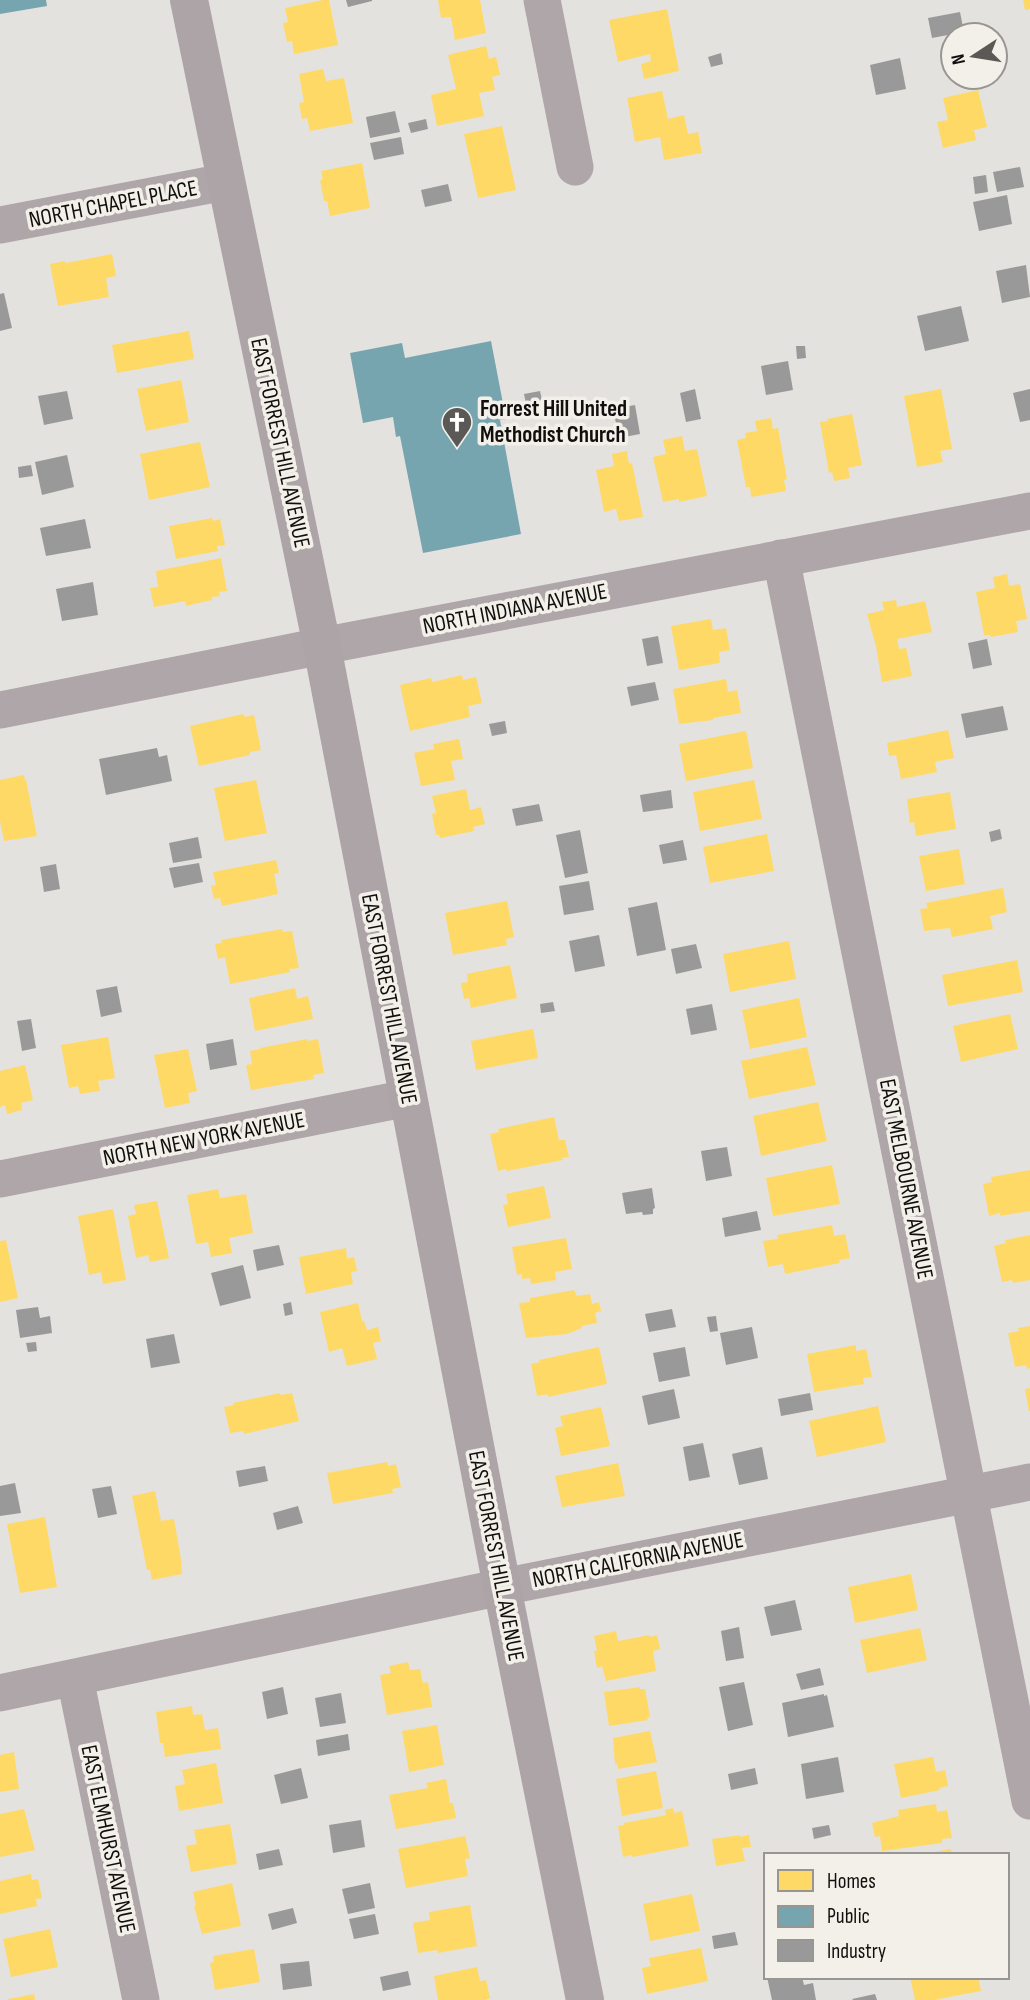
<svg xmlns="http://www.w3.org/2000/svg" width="1030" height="2000" viewBox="0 0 1030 2000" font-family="'Sofia Sans Condensed',sans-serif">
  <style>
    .homes { fill: #ffd966 }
    .public { fill: #76a5af }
    .industry { fill: #999 }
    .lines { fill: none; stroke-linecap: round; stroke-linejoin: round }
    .minor { stroke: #aea6a9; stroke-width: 37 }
    .secondary { stroke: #ada4a8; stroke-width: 38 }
    .labels { text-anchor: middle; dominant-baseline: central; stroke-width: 7; stroke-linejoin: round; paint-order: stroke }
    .street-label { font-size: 23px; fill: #100f0d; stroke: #f3f0ea }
    .poi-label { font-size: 23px; font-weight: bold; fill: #100f0d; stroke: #f3f0ea; text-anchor: start }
  </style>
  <rect width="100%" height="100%" fill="#e4e2df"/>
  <g class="homes">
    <polygon points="323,0 329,0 338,45 294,54 292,41 287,42 283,23 288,22 285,8"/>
    <polygon points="438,0 480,0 486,33 455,40 451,17 441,18"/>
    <polygon points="1023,0 1030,0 1030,9 1025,10"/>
    <polygon points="667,9 679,71 644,79 641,64 651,61 650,54 618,62 609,20"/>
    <polygon points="486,46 489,59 496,57 500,75 492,77 495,90 479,93 484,116 437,126 431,95 456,89 448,55"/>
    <polygon points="323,69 326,81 344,78 353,123 310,131 307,118 302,119 299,103 304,102 299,74"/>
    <polygon points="978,90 987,127 974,130 976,140 943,148 937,122 948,120 943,98"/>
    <polygon points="662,91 668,119 684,115 688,134 698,132 702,153 664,160 660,137 635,142 627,98"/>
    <polygon points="502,126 516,190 478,198 464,134"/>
    <polygon points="362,163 370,208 330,216 327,201 324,201 320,180 323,180 321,171"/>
    <polygon points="112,254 116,276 106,278 109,297 58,306 50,264 65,261 66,263"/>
    <polygon points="189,331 194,359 117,373 112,345"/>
    <polygon points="181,380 189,422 146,431 137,389"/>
    <polygon points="941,389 952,449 940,451 943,462 917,467 904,396"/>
    <polygon points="852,414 862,465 848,468 850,478 834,481 832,472 829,473 820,422 828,421 827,419"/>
    <polygon points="771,418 773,429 778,428 787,479 784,480 786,491 751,497 750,487 746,487 737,440 746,438 745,433 757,431 755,421"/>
    <polygon points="682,436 685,451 697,449 707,496 679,502 679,499 663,502 653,457 666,454 663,440"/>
    <polygon points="200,442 210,487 149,500 140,454"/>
    <polygon points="627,451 629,464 632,463 643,517 619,521 616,509 604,512 596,470 614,466 612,454"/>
    <polygon points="212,518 213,521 220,519 225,545 217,546 218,551 176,559 169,526"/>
    <polygon points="221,558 227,591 219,592 220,596 212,597 212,600 186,606 185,601 154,607 150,588 158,587 156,571"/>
    <polygon points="1007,574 1009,586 1020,584 1027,619 1016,621 1018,632 991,637 990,635 984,635 976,592 995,588 993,577"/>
    <polygon points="896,600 897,607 925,601 932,632 897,639 899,649 906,648 912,676 882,682 876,646 867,614 884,610 882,602"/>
    <polygon points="711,619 713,630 726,628 730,650 719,652 720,663 679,670 671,626"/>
    <polygon points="462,675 463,680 476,677 482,703 468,706 470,717 410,731 400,685 431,678 432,682"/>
    <polygon points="726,679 728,692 737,690 741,713 713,718 713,720 679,724 673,689"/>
    <polygon points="243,714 245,717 254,715 261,750 250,752 250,755 199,766 190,726"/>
    <polygon points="948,730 954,758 935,762 937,772 901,779 896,755 889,756 887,743"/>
    <polygon points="746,731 753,768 686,781 679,744"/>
    <polygon points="459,739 463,759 451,761 455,780 421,786 414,753 434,749 433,744"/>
    <polygon points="24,775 25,780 26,780 37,836 4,841 0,821 0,780"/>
    <polygon points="256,780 267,833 225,841 214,788"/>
    <polygon points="754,780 762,819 700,831 693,792"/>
    <polygon points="466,789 470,810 481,807 485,824 473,827 474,831 440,838 439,835 436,835 432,814 436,813 432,796"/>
    <polygon points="950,792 956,829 916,836 914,822 910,823 907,799"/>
    <polygon points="767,834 774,871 710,883 703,847"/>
    <polygon points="959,849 965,884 926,891 919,856"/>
    <polygon points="276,860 279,873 274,874 278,894 222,906 220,898 214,899 211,886 216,885 213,872"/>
    <polygon points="1003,888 1007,912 990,916 993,929 952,937 950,928 924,931 920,909 928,908 926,903"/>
    <polygon points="507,901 514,937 506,939 507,945 453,955 445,913"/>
    <polygon points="282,929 283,932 292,931 299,968 289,969 290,972 230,984 225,957 218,959 215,944 222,943 221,940"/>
    <polygon points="789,941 796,979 730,992 723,954"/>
    <polygon points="1017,960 1023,992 948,1006 942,975"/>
    <polygon points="510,965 517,998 471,1008 469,998 464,999 461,983 468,982 467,974"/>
    <polygon points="295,988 297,999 308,996 313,1019 255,1031 249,998"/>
    <polygon points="799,998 807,1037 750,1049 742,1010"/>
    <polygon points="1010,1014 1018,1049 961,1062 953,1026"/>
    <polygon points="533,1029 538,1058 476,1070 471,1041"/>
    <polygon points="108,1037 115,1078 98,1081 100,1091 80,1094 78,1086 69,1088 61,1045"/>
    <polygon points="307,1039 308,1041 318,1039 324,1073 313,1075 314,1079 251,1090 246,1065 252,1064 250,1051 260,1049 260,1048"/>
    <polygon points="807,1047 816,1085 749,1099 741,1061"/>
    <polygon points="188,1049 197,1091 188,1093 190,1103 165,1108 154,1055"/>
    <polygon points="25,1065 33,1100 21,1103 22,1110 7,1114 5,1105 0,1107 0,1071"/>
    <polygon points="818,1102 827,1141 761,1156 753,1116"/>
    <polygon points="554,1117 559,1140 565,1140 569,1157 562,1158 563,1160 507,1171 506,1169 498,1171 490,1134 499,1132 498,1129"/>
    <polygon points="832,1165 840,1204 773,1216 766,1178"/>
    <polygon points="1030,1170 1030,1211 1000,1216 1000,1213 989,1216 983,1184 992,1182 991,1177"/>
    <polygon points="544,1186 551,1218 508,1227 503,1205 508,1204 506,1194"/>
    <polygon points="218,1189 220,1198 246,1194 253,1233 229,1238 232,1253 211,1257 208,1242 196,1244 187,1195"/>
    <polygon points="157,1201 169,1258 150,1262 148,1255 136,1258 128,1216 136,1214 134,1205"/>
    <polygon points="113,1209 126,1280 103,1284 101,1272 89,1275 78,1216"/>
    <polygon points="832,1225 834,1236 845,1234 850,1258 839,1260 840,1263 785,1274 783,1264 768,1267 763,1241 778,1239 777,1235"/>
    <polygon points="1030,1235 1030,1280 1013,1283 1012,1280 1002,1282 994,1246 1006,1243 1005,1240"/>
    <polygon points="566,1238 572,1269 555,1272 556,1280 531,1284 530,1278 522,1279 522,1274 517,1275 512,1247"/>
    <polygon points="6,1240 18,1298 0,1302 0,1241"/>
    <polygon points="346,1248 347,1259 354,1257 357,1271 351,1272 353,1284 306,1294 299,1257"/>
    <polygon points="574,1290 577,1296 590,1294 592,1304 599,1302 601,1311 595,1313 597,1323 581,1326 582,1328 567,1334 526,1338 519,1303 530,1302 530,1298"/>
    <polygon points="358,1303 362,1321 364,1321 367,1330 378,1327 381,1341 373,1343 377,1359 347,1366 342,1348 329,1352 320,1312"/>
    <polygon points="1030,1326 1030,1368 1027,1369 1026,1365 1015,1367 1008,1333 1019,1331 1018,1328"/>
    <polygon points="856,1345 856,1351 866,1349 872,1377 863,1378 864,1384 814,1392 807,1354"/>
    <polygon points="599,1347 607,1384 548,1397 548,1394 537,1396 531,1364 540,1362 539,1360"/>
    <polygon points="1030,1388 1030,1411 1029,1411 1025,1389"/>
    <polygon points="280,1393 281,1395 292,1393 299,1421 244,1434 243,1431 230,1433 224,1407 234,1405 233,1403"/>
    <polygon points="878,1406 886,1442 817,1457 809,1421"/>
    <polygon points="601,1407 610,1446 561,1456 555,1428 563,1426 560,1416"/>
    <polygon points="387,1462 388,1466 396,1464 401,1487 392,1489 393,1493 333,1504 327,1473"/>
    <polygon points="618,1463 625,1496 562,1507 555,1476"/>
    <polygon points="155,1491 161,1521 174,1519 182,1565 181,1565 182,1574 152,1580 150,1570 147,1570 132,1496"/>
    <polygon points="45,1517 57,1587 20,1593 7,1524"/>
    <polygon points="911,1574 918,1610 855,1623 848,1587"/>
    <polygon points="920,1628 927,1660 867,1673 860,1640"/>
    <polygon points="616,1631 618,1641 650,1635 650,1637 657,1635 660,1649 653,1651 656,1671 606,1681 602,1666 597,1668 594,1651 597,1651 594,1636"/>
    <polygon points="408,1662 410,1670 420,1669 423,1683 428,1682 432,1707 387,1715 380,1675 391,1673 389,1666"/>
    <polygon points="640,1687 640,1689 645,1689 650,1717 647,1717 648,1720 609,1726 604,1692"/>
    <polygon points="192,1706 193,1715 202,1714 205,1730 218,1728 221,1749 165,1757 163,1743 160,1743 156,1712"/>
    <polygon points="437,1725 444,1765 409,1772 402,1731"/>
    <polygon points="650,1731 657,1762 618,1769 617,1764 615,1764 613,1738"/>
    <polygon points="14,1752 19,1789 0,1792 0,1755"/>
    <polygon points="933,1757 936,1772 945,1770 948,1786 939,1788 940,1790 901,1798 894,1764"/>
    <polygon points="216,1763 223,1803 179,1811 175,1786 185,1784 182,1770"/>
    <polygon points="656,1771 663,1808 622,1816 616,1779"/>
    <polygon points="446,1779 450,1803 453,1803 456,1818 396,1829 389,1795 428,1788 426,1783"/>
    <polygon points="936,1804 937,1812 947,1810 952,1838 942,1839 942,1843 882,1851 880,1836 875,1837 872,1823 899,1816 898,1810"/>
    <polygon points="673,1808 674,1813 682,1811 689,1846 632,1857 632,1855 623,1857 618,1826 624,1825 624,1823 666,1815 665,1810"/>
    <polygon points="24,1809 35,1850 0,1857 0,1814"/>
    <polygon points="230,1824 237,1864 191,1872 186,1846 197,1844 194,1830"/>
    <polygon points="741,1835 740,1837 749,1835 751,1847 742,1848 745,1861 716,1866 712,1839"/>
    <polygon points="465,1836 470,1858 465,1859 468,1876 406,1888 398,1849"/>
    <polygon points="951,1849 952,1855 928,1855 928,1853"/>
    <polygon points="31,1874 32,1880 38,1879 42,1898 36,1899 37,1906 0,1914 0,1881"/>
    <polygon points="232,1883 241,1926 202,1934 194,1906 196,1906 193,1892"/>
    <polygon points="692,1894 700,1931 650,1941 643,1904"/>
    <polygon points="470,1905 477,1946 438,1953 437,1950 418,1953 413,1923 430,1920 429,1912"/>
    <polygon points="50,1929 58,1967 11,1977 3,1939"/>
    <polygon points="701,1948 708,1981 647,1994 642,1968 651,1966 649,1958"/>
    <polygon points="254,1949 260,1982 215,1990 210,1963 214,1962 213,1956"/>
    <polygon points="477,1967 480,1981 486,1980 490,1998 484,2000 438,2000 434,1976"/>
    <polygon points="910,1977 978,1977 981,1991 933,2000 915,2000"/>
    <polygon points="34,1994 35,2000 8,2000 8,1999"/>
  </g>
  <g class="public">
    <polygon points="0,0 46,0 47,6 0,14"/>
    <polygon points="491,341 506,419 500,420 521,534 423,553 400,436 396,437 393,417 363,423 350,353 402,343 405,358"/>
  </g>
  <g class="industry">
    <polygon points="346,0 372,0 372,1 348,7"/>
    <polygon points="960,12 964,32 932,38 928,18"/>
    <polygon points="721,53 723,64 711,67 708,57"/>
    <polygon points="900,58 906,89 876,95 870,65"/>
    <polygon points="395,111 400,132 370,138 366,117"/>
    <polygon points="426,119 428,129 411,133 408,123"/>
    <polygon points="401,137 404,154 374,160 370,143"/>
    <polygon points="1020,167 1024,187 997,192 993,172"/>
    <polygon points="986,175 988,192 975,194 973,177"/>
    <polygon points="448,184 452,201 425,207 421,190"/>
    <polygon points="1007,195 1012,224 979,231 973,202"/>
    <polygon points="1026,265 1030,297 1002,303 996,271"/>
    <polygon points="4,293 12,328 0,331 0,294"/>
    <polygon points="961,306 969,341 925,351 917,316"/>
    <polygon points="796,346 805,346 806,358 797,359"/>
    <polygon points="788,361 793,390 766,395 761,366"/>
    <polygon points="695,389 701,419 686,422 680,393"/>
    <polygon points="1030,389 1030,420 1020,422 1013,393"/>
    <polygon points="67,391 73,419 44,425 38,396"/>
    <polygon points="540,391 542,400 526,404 524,394"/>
    <polygon points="635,405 640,434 619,438 613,409"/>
    <polygon points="67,455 74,487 42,495 35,462"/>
    <polygon points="31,465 33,476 19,478 18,467"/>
    <polygon points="85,519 91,548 46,556 40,528"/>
    <polygon points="93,582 98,615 62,621 56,589"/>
    <polygon points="658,636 663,663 647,666 642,639"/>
    <polygon points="987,639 992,665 973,669 968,643"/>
    <polygon points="655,682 659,700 631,706 627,687"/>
    <polygon points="1003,706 1008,730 966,738 961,714"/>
    <polygon points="505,721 507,733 492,736 489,724"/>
    <polygon points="157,748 159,757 167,755 172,781 106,795 99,759"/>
    <polygon points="671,790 673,808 643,812 640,795"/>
    <polygon points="539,804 543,821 516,826 512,809"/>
    <polygon points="1000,829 1002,839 991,842 989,832"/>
    <polygon points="580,830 588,873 565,878 556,835"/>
    <polygon points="198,837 202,858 173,863 169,843"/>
    <polygon points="683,840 687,860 663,864 659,845"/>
    <polygon points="199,863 203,882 174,888 169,868"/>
    <polygon points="56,864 60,889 44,892 40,867"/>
    <polygon points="589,881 594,910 564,915 559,886"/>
    <polygon points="657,902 666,950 637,956 628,908"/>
    <polygon points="599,935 605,966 575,972 569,941"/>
    <polygon points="696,944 702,968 676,974 671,949"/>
    <polygon points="117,986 122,1012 101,1017 96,990"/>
    <polygon points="553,1002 555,1011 541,1013 540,1004"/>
    <polygon points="712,1004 717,1030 691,1035 686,1009"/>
    <polygon points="31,1019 36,1048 22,1051 17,1021"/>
    <polygon points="233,1039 237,1065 210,1070 206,1044"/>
    <polygon points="727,1147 732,1176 706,1181 701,1151"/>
    <polygon points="652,1188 655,1208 653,1209 653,1214 643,1215 642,1212 626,1214 622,1193"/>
    <polygon points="757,1211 761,1230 725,1237 722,1218"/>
    <polygon points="279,1245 284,1265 257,1271 253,1250"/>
    <polygon points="243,1265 251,1298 220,1306 211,1273"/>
    <polygon points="291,1302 293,1314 285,1316 283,1304"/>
    <polygon points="38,1307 40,1318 50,1316 52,1333 20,1338 16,1310"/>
    <polygon points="672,1309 676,1327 649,1332 645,1314"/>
    <polygon points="716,1316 718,1331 710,1332 707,1317"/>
    <polygon points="752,1327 758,1358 726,1365 720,1333"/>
    <polygon points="174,1334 180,1363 151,1368 146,1339"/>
    <polygon points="36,1342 37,1351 28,1352 26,1343"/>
    <polygon points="685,1347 690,1376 659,1382 653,1353"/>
    <polygon points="674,1389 680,1418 648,1425 642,1396"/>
    <polygon points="810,1393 813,1410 781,1416 778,1399"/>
    <polygon points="703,1443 710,1477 689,1481 683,1447"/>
    <polygon points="762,1447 768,1479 739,1485 732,1454"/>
    <polygon points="265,1466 268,1481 239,1487 236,1471"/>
    <polygon points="15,1483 21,1513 0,1516 0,1486"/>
    <polygon points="111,1486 117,1514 98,1518 92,1489"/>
    <polygon points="298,1506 303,1523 277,1530 273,1513"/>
    <polygon points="795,1600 802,1630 771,1636 764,1607"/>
    <polygon points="739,1627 744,1658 726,1661 721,1631"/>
    <polygon points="820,1668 824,1685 801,1690 796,1674"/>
    <polygon points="744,1682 753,1725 728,1731 719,1687"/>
    <polygon points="283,1687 288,1714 267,1719 262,1692"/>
    <polygon points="341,1693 346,1723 320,1727 315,1698"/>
    <polygon points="824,1694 824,1696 827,1695 834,1727 788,1737 782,1703"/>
    <polygon points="348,1734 350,1750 318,1756 316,1740"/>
    <polygon points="838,1757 844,1792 806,1799 801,1764"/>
    <polygon points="301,1768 308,1798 281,1804 274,1775"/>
    <polygon points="755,1768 758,1784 731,1790 728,1774"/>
    <polygon points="361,1820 365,1847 333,1853 329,1825"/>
    <polygon points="829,1825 831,1835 814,1839 812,1828"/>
    <polygon points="279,1849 283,1865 259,1870 256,1854"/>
    <polygon points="370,1883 375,1908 348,1914 342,1889"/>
    <polygon points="293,1908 297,1923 272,1930 268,1914"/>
    <polygon points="375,1914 379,1934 354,1939 349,1919"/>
    <polygon points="735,1932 738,1945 714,1949 712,1936"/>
    <polygon points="309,1961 312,1986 283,1990 280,1964"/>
    <polygon points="408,1971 411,1985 383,1991 380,1977"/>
    <polygon points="767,1977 802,1977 804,1985 813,1983 816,2000 772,2000"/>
    <polygon points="875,1994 877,2000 853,2000 852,1999"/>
  </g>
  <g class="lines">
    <g class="minor">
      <polyline points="542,0 575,167"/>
      <polyline points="0,225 225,182"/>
      <polyline points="781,558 1030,1801"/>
      <polyline points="0,710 322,646 1030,511"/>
      <polyline points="0,1179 408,1098"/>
      <polyline points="75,1678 141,2000"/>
      <polyline points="0,1693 502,1587 1030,1482"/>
    </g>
    <polyline class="secondary" points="189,0 322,646 502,1587 585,2000"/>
  </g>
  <defs>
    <g id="church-pin" transform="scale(1.575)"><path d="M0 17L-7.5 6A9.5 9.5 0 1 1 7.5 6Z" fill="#5a5956" stroke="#f3f0ea"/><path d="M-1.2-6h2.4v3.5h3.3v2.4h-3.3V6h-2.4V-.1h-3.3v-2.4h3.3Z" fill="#fff"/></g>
  </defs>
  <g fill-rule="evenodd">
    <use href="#church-pin" x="457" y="422"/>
  </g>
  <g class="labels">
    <g class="street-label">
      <text transform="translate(113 204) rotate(-11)">NORTH CHAPEL PLACE</text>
      <text transform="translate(280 443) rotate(78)">EAST FORREST HILL AVENUE</text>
      <text transform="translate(515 609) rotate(-11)">NORTH INDIANA AVENUE</text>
      <text transform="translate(389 999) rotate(79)">EAST FORREST HILL AVENUE</text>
      <text transform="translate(204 1139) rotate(-11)">NORTH NEW YORK AVENUE</text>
      <text transform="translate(906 1179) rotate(79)">EAST MELBOURNE AVENUE</text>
      <text transform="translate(496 1556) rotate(79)">EAST FORREST HILL AVENUE</text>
      <text transform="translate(638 1560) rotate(-11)">NORTH CALIFORNIA AVENUE</text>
      <text transform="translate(108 1839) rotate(78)">EAST ELMHURST AVENUE</text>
    </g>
    <g class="poi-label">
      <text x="480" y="409">Forrest Hill United<tspan x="480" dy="26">Methodist Church</tspan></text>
    </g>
  </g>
  <rect x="764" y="1853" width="245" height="126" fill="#f3f0ea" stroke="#989692" stroke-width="2"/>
  <rect x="778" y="1870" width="35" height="21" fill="#ffd966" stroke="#989692" stroke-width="2"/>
  <text x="827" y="1888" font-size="21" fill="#100f0d">Homes</text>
  <rect x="778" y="1906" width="35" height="21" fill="#76a5af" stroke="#989692" stroke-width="2"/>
  <text x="827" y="1923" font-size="21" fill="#100f0d">Public</text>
  <rect x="778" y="1940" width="35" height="21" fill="#999999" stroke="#989692" stroke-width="2"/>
  <text x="827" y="1958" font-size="21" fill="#100f0d">Industry</text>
  <g transform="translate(974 56) rotate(258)"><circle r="33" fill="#f3f0ea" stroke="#989692" stroke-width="2"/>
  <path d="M0-5L12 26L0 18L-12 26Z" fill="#5a5956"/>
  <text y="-10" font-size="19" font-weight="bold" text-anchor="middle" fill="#100f0d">N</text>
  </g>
</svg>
